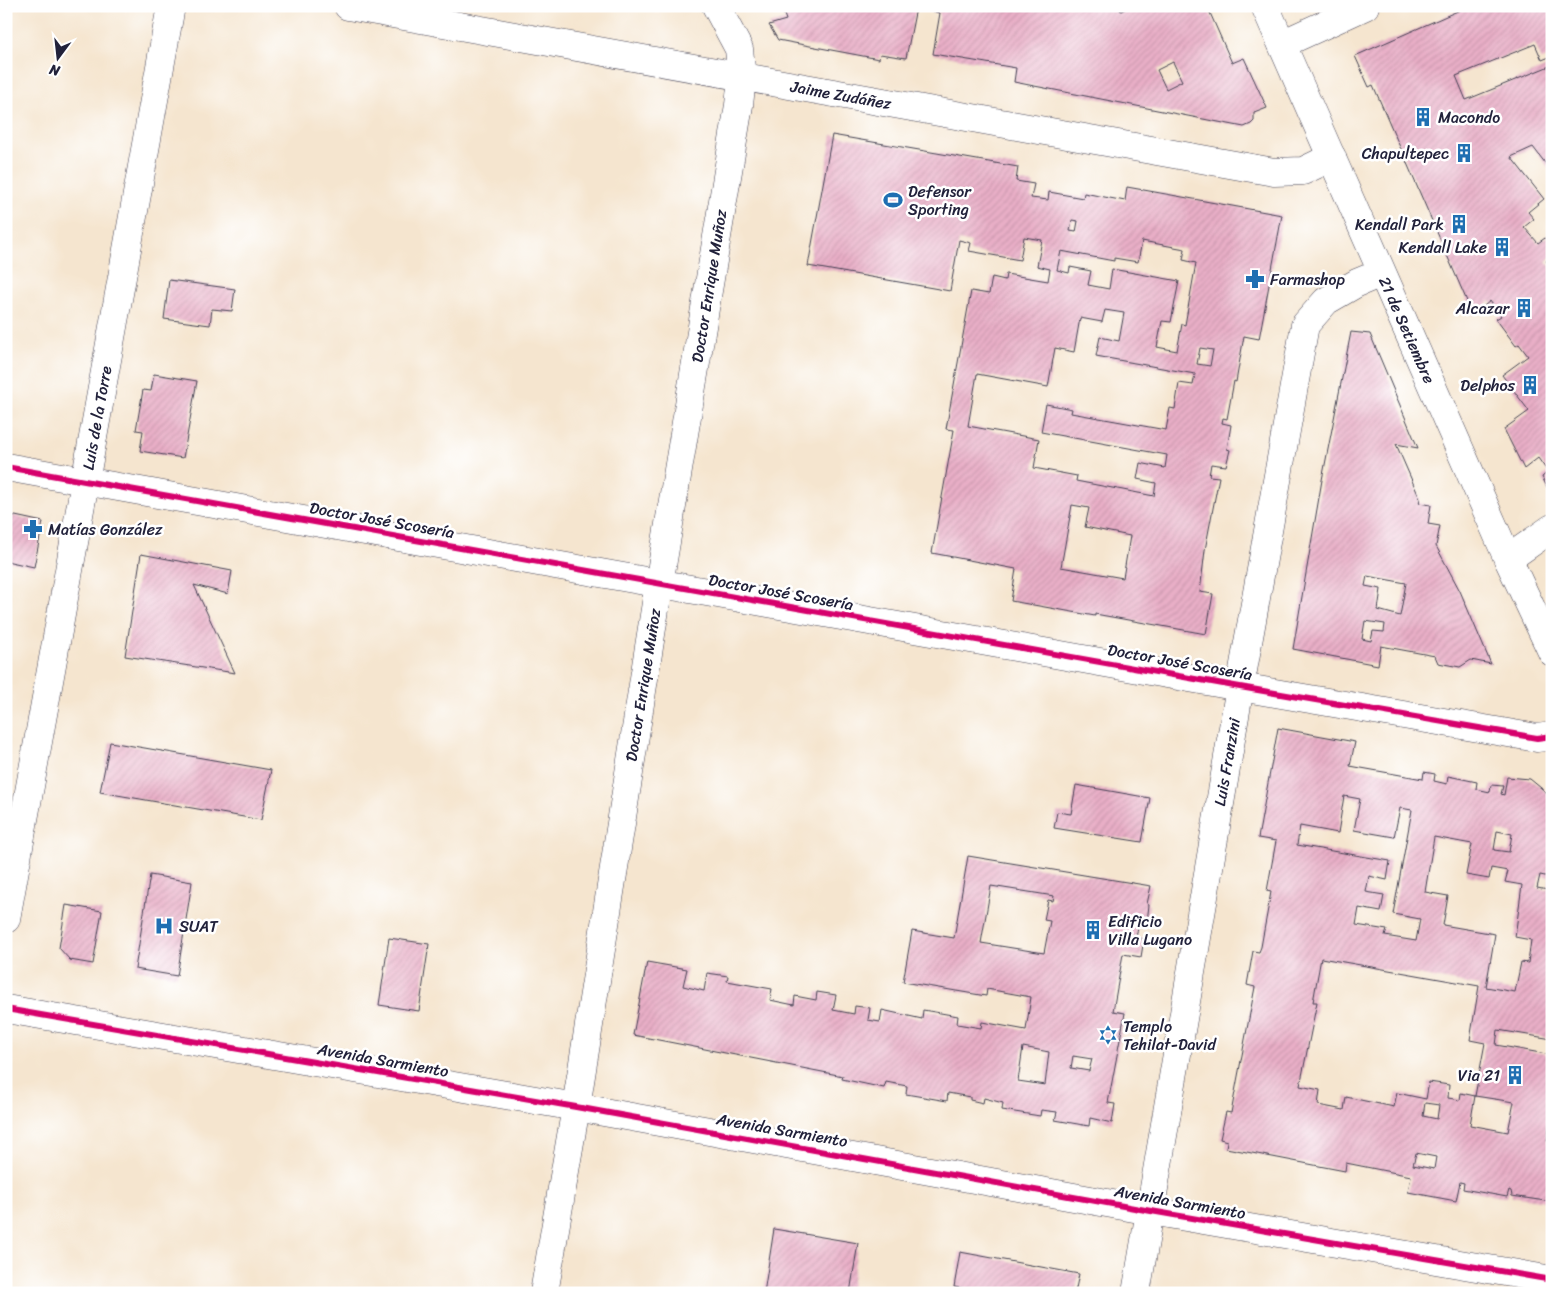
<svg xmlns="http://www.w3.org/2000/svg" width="1558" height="1299" viewBox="0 0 1558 1299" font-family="Sriracha,sans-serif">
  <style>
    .building { fill: url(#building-hatch); fill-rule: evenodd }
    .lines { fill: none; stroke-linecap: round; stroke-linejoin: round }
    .minor-casing { stroke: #423f51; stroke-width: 29 }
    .tertiary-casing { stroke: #423f51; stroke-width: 29 }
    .minor { stroke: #fff; stroke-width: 28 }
    .tertiary { stroke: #fff; stroke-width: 28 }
    .cycleway-casing { stroke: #fff; stroke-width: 9 }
    .cycleway { stroke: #d6006c; stroke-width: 6 }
    .labels { text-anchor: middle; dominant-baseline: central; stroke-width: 5; stroke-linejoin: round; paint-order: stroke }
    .street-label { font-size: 16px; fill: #22223b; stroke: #fff }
    .poi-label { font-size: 16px; fill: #22223b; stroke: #fff; text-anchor: start }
  </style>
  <defs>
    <pattern id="building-hatch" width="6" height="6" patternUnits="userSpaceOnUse" patternTransform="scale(1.25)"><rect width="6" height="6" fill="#e9afc7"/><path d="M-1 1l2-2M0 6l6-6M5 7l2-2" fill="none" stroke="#c896ac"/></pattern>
  </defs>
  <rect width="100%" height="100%" fill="#fff"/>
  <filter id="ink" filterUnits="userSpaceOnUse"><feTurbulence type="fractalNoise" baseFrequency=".02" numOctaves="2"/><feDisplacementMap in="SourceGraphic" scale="10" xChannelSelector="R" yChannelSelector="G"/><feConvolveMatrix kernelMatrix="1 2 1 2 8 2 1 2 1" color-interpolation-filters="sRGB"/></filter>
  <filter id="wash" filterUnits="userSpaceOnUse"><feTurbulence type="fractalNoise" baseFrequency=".0096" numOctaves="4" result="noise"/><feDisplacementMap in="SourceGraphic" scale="20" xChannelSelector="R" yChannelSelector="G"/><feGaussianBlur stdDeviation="1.12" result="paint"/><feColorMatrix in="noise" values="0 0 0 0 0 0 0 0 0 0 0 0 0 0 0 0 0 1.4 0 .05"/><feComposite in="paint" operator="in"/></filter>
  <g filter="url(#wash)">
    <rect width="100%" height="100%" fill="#f5e5cf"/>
    <g id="blocks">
      <g class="building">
        <path d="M 781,6 L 1118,6 L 1121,11 L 1131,6 L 1207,6 L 1232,63 L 1244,58 L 1267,108 L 1254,113 L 1254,121 L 1251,124 L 1244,127 L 1014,82 L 1016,68 L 933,54 L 940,13 L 916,8 L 906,58 L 880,54 L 879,59 L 778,40 L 769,25 L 786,20 ZM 1173,62 L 1182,81 L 1166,89 L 1157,70 Z"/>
        <polygon points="1469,6 1552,6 1552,56 1542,60 1535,44 1456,76 1466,100 1552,65 1552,91 1548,92 1552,104 1552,172 1533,147 1511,157 1544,199 1528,212 1534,219 1524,227 1538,243 1552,233 1552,257 1546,261 1552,268 1552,497 1542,477 1548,472 1538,458 1524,469 1504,429 1529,411 1502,375 1528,356 1519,344 1516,346 1496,319 1501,316 1490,301 1473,315 1373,85 1369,87 1355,56"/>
        <path d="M 832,135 L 1018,167 L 1016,181 L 1034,184 L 1031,198 L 1048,200 L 1049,192 L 1083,198 L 1084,193 L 1125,201 L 1127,187 L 1282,215 L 1259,339 L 1244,336 L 1236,382 L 1234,381 L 1227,419 L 1223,418 L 1222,423 L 1231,425 L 1227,449 L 1230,450 L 1226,466 L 1211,464 L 1209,476 L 1219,477 L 1205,550 L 1200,592 L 1213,594 L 1206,634 L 1095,614 L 1095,616 L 1011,601 L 1016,569 L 932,553 L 954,430 L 946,429 L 971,291 L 989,294 L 992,277 L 1005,280 L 1006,274 L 1048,281 L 1050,269 L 1037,266 L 1042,240 L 1024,237 L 1020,260 L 969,251 L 971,243 L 959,240 L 950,291 L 808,266 ZM 1072,220 L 1078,221 L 1076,232 L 1070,231 ZM 1142,241 L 1185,249 L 1183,260 L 1196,263 L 1185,325 L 1182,324 L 1177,351 L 1157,347 L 1162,321 L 1171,322 L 1179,281 L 1112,269 L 1109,289 L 1088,285 L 1091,271 L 1070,267 L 1069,273 L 1057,270 L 1061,251 L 1114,261 L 1114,258 L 1138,262 ZM 1105,310 L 1124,313 L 1119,341 L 1100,337 L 1096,356 L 1195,374 L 1193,385 L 1179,383 L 1175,409 L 1170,408 L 1166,430 L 1071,413 L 1072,409 L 1046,404 L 1041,432 L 1167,455 L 1165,468 L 1140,463 L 1137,479 L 1156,483 L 1154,496 L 1076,481 L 1077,476 L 1034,468 L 1039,439 L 968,426 L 977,374 L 1048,387 L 1055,348 L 1074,352 L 1080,318 L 1102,322 ZM 1200,348 L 1213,350 L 1210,366 L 1197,364 ZM 1072,505 L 1089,508 L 1085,527 L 1130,536 L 1123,578 L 1061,567 Z"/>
        <polygon points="169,280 235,289 232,311 212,309 210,325 164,319"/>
        <path d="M 1351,332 L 1370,334 L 1418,448 L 1396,444 L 1420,499 L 1419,503 L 1431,505 L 1428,524 L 1440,526 L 1436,546 L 1460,591 L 1491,664 L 1471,660 L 1460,667 L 1438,663 L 1435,656 L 1381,646 L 1378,665 L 1293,649 L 1322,480 ZM 1367,576 L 1406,583 L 1400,616 L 1378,610 L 1381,589 L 1365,586 ZM 1365,621 L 1385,624 L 1384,632 L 1373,631 L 1371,641 L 1362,639 Z"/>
        <polygon points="154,374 197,381 183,458 140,451 143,431 136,430 143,390 151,391"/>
        <polygon points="6,514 43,522 34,567 6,561"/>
        <polygon points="141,554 232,571 228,594 194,585 235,673 125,656"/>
        <path d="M 1278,728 L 1355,742 L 1350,766 L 1423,779 L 1424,772 L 1435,774 L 1434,781 L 1447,784 L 1448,776 L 1477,782 L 1476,789 L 1490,792 L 1491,785 L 1503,786 L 1501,794 L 1504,795 L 1507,777 L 1530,779 L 1552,797 L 1552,1039 L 1498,1030 L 1496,1045 L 1552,1055 L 1552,1109 L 1547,1141 L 1552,1142 L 1552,1202 L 1512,1196 L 1511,1191 L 1509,1190 L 1507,1197 L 1463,1189 L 1464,1183 L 1460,1182 L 1456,1201 L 1408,1192 L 1411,1176 L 1346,1163 L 1345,1171 L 1226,1148 L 1227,1141 L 1220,1139 L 1226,1112 L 1231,1113 L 1255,987 L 1247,985 L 1253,951 L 1259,952 L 1261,947 L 1271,892 L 1267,891 L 1276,841 L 1258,838 ZM 1344,796 L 1360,799 L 1354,830 L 1394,837 L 1400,808 L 1412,810 L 1393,914 L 1420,919 L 1416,941 L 1385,936 L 1387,930 L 1356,925 L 1359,908 L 1381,912 L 1384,895 L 1366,892 L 1369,876 L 1387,880 L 1390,861 L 1297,845 L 1300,826 L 1338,833 ZM 1497,831 L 1512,834 L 1509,852 L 1494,850 ZM 1434,837 L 1472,844 L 1466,875 L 1489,879 L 1491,868 L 1508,871 L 1505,882 L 1522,885 L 1515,937 L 1531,940 L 1528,963 L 1521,962 L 1515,992 L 1486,987 L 1495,934 L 1443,925 L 1448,896 L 1425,892 ZM 1540,875 L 1550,877 L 1548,890 L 1537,888 ZM 1321,958 L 1479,986 L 1470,1040 L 1485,1043 L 1475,1096 L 1514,1102 L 1508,1132 L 1470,1125 L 1475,1096 L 1461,1093 L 1460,1100 L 1448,1098 L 1449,1085 L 1429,1082 L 1426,1099 L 1397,1093 L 1394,1107 L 1346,1097 L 1344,1110 L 1318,1105 L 1320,1090 L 1300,1086 L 1317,1002 L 1313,1002 ZM 1425,1103 L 1439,1105 L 1437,1119 L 1423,1116 ZM 1416,1153 L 1436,1157 L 1434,1169 L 1413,1165 Z"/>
        <polygon points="110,742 271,770 261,820 100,792"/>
        <polygon points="1076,785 1150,798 1142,842 1054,828 1057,812 1071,814"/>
        <path d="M 968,856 L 1151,886 L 1147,904 L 1149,905 L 1147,922 L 1139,921 L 1136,938 L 1144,939 L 1141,957 L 1123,954 L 1113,1011 L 1125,1013 L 1108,1103 L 1115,1104 L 1112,1123 L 1090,1118 L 1089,1126 L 1055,1120 L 1057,1112 L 1041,1110 L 1040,1116 L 1002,1110 L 1003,1103 L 984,1098 L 983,1103 L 970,1100 L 970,1097 L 948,1093 L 947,1101 L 906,1094 L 907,1086 L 886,1082 L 884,1088 L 842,1079 L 843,1076 L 633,1035 L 647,962 L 687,969 L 683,986 L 704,991 L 707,973 L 728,976 L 727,981 L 772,989 L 770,1000 L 794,1005 L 795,996 L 816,1000 L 817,992 L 836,995 L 833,1010 L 854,1014 L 855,1006 L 870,1008 L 868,1020 L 880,1022 L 882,1010 L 922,1019 L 923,1010 L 958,1016 L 957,1024 L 981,1028 L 982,1022 L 1026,1030 L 1031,997 L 987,989 L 986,996 L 903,982 L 912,931 L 954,938 ZM 991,886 L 1054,896 L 1053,901 L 1048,900 L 1044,920 L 1050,921 L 1044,953 L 981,943 ZM 1023,1047 L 1049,1052 L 1045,1085 L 1018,1081 ZM 1073,1056 L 1092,1059 L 1089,1071 L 1071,1068 Z"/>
        <polygon points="150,875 192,882 177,976 135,969"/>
        <polygon points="66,905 102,911 93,964 70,960 59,948"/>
        <polygon points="389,938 429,944 419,1011 379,1005"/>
        <polygon points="774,1229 858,1243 850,1293 764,1293"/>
        <polygon points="960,1252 1079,1274 1075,1293 988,1293 954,1287"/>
      </g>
    </g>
  </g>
  <g filter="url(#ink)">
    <use href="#blocks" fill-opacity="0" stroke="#423f51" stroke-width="1"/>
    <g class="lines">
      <g class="minor-casing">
        <g id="minor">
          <polyline points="348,6 1274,172 1303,171 1332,157"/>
          <polyline points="1282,44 1365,6"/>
          <polyline points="6,467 1240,687 1537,738 1552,736"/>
          <polyline points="1508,559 1552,528"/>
          <polyline points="6,919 171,6"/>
          <polyline points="544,1293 576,1107 659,584 739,105 742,78 739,49 716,6"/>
          <polyline points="1136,1293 1240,687 1305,325 1326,301 1357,283 1381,273"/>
        </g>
      </g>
      <g class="tertiary-casing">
        <g id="tertiary">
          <polyline points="1265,6 1508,559 1552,652"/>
          <polyline points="6,1009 576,1107 1151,1211 1552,1280"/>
        </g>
      </g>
      <use href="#minor" class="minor"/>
      <use href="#tertiary" class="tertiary"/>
      <g class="cycleway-casing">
        <g id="cycleway">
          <polyline points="6,467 1240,687 1537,738 1552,736"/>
          <polyline points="6,1009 576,1107 1151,1211 1552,1280"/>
        </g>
      </g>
      <use href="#cycleway" class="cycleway"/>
    </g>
  </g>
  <defs>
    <g id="building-bare" transform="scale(1.5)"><path d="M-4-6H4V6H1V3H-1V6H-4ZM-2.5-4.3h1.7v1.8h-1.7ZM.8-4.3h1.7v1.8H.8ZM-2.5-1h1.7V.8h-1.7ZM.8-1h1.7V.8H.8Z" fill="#1f6fb2" stroke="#fff" stroke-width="2.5" paint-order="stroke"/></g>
    <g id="stadium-bare" transform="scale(1.5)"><path d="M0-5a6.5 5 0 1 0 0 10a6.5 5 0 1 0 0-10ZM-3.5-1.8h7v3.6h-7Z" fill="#1f6fb2" stroke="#fff" stroke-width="2.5" paint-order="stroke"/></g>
    <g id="pharmacy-bare" transform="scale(1.5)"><path d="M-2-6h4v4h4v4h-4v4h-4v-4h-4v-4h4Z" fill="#1f6fb2" stroke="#fff" stroke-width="2.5" paint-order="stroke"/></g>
    <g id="hospital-bare" transform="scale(1.5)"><path d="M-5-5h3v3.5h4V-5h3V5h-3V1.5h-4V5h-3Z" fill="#1f6fb2" stroke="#fff" stroke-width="2.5" paint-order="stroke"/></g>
    <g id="synagogue-bare" transform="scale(1.5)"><path d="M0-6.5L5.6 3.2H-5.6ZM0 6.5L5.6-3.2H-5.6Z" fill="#1f6fb2" stroke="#fff" stroke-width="2.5" paint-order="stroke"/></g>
  </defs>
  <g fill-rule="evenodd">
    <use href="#building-bare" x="1423" y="117"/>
    <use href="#building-bare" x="1464" y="153"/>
    <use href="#stadium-bare" x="893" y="200"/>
    <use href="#building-bare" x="1459" y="224"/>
    <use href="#building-bare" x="1502" y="247"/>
    <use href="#pharmacy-bare" x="1255" y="279"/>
    <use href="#building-bare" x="1524" y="308"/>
    <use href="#building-bare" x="1530" y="385"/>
    <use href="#pharmacy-bare" x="33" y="529"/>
    <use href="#hospital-bare" x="164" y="926"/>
    <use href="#building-bare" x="1093" y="930"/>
    <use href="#synagogue-bare" x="1108" y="1035"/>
    <use href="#building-bare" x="1515" y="1075"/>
  </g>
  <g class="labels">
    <g class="street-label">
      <text transform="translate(841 95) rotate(10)">Jaime Zudáñez</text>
      <text transform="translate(709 286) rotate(-81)">Doctor Enrique Muñoz</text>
      <text transform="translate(1407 330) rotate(66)">21 de Setiembre</text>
      <text transform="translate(97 418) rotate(-80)">Luis de la Torre</text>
      <text transform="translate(382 520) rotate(10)">Doctor José Scosería</text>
      <text transform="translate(781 592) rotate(10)">Doctor José Scosería</text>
      <text transform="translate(1180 662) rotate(10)">Doctor José Scosería</text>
      <text transform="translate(643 685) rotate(-81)">Doctor Enrique Muñoz</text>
      <text transform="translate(1227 762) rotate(-80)">Luis Franzini</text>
      <text transform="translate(383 1060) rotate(10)">Avenida Sarmiento</text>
      <text transform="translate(782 1130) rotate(10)">Avenida Sarmiento</text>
      <text transform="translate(1180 1202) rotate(10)">Avenida Sarmiento</text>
    </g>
    <g class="poi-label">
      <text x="1438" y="117">Macondo</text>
      <text x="1449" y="153" text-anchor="end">Chapultepec</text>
      <text x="908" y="191">Defensor<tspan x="908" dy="18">Sporting</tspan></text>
      <text x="1444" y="224" text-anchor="end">Kendall Park</text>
      <text x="1487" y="247" text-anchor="end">Kendall Lake</text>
      <text x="1270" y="279">Farmashop</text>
      <text x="1509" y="308" text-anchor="end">Alcazar</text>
      <text x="1515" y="385" text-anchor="end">Delphos</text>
      <text x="48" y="529">Matías González</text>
      <text x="1108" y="921">Edificio<tspan x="1108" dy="18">Villa Lugano</tspan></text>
      <text x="179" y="926">SUAT</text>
      <text x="1123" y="1026">Templo<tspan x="1123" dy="18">Tehilat-David</tspan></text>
      <text x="1500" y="1075" text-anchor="end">Via 21</text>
    </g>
  </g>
  <rect width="1558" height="1299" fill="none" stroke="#fff" stroke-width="25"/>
  <g transform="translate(58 58) rotate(195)" stroke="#ffffff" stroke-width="4" paint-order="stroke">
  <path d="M0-4L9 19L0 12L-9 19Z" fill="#22223b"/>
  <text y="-8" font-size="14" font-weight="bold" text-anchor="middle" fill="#22223b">N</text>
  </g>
</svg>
